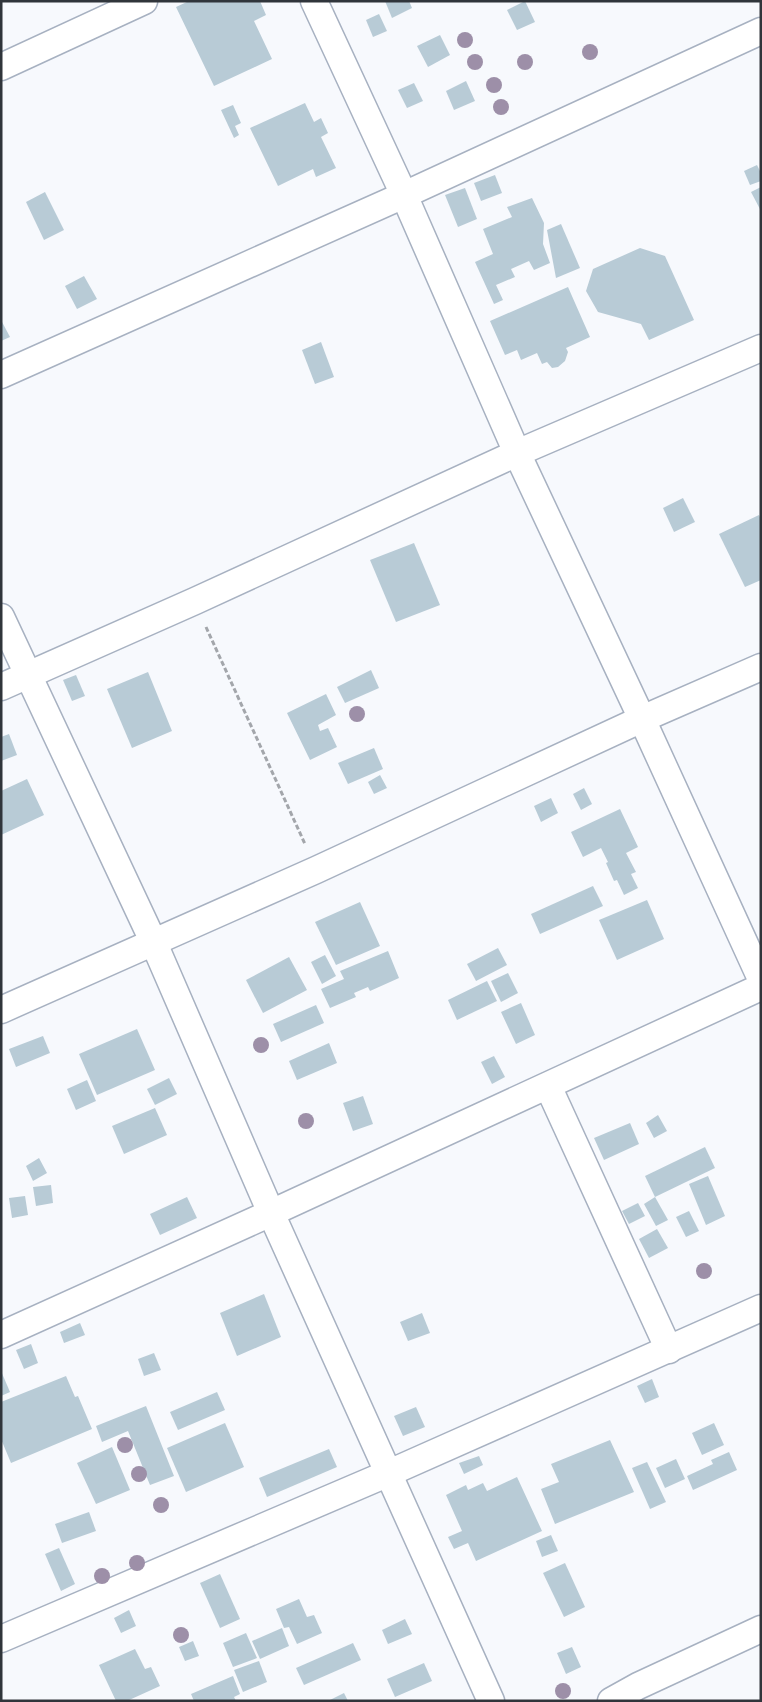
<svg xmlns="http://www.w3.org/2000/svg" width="762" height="1702" viewBox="0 0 762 1702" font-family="'Space Grotesk',sans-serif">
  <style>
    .building { fill: #b8cbd6 }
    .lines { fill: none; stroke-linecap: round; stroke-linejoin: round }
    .street-casing { stroke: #a7b1c1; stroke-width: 29 }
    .path { stroke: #a3a6ab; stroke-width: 3; stroke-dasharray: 5 2.5; stroke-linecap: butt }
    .street { stroke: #fff; stroke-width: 26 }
    .tree { fill: #9d8fa8 }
  </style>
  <rect width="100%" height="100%" fill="#f7f9fd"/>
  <g class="building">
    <polygon points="189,1 260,1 266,15 254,21 272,59 214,86 176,7"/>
    <polygon points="385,1 409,1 412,8 392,18"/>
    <polygon points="525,1 535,22 517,30 507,10"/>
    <polygon points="379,14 387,31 373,37 366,20"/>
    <polygon points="440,35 450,55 428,67 417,46"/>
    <polygon points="466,81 475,101 454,110 446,91"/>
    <polygon points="414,83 423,101 407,108 398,90"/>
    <polygon points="305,103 314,122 321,118 328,133 321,137 336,168 316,177 313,169 278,186 250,128"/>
    <polygon points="233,105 241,123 235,126 239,135 234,138 221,110"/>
    <polygon points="757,165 761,173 761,181 750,185 744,171"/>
    <polygon points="495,175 502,193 481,201 474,183"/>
    <polygon points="761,187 761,211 751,192"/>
    <polygon points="465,188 477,219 458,227 445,195"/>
    <polygon points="45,192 64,230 44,240 26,202"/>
    <polygon points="532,198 544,223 543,244 550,263 534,270 529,261 511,269 515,277 496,285 503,300 494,304 475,262 493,254 483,229 512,217 507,207"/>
    <polygon points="561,224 580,268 556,278 547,230"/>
    <polygon points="640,248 665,256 694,320 649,340 641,324 598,312 586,291 593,269"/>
    <polygon points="84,276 97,299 77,309 65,286"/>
    <polygon points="568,287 590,337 566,348 568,352 565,361 558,367 552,368 547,362 542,364 537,353 521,360 517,350 505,355 490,321"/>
    <polygon points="1,320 10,337 1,341"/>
    <polygon points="321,342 334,377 315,384 302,350"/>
    <polygon points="683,498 695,522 674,532 663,508"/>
    <polygon points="759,515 761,519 761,580 745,587 719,534"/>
    <polygon points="414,543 440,605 396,622 370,560"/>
    <polygon points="371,670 379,688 345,703 337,687"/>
    <polygon points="148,672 172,731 132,748 107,689"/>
    <polygon points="76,675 85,696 72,701 63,680"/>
    <polygon points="326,694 336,715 318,725 320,731 328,728 337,747 310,760 287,713"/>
    <polygon points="9,734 17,755 1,761 1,737"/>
    <polygon points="374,748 383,769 348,784 338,763"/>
    <polygon points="380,775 387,788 374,794 368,782"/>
    <polygon points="27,779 44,815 1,835 1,791"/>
    <polygon points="584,788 592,804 581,810 573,794"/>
    <polygon points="551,798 558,813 541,822 534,806"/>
    <polygon points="620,809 638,847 626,853 636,872 631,874 638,888 624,895 617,880 614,881 606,863 608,862 601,848 583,857 571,832"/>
    <polygon points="593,886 603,906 540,934 531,914"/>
    <polygon points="647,900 664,939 617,960 599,920"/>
    <polygon points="360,902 380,946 336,965 315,922"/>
    <polygon points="498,948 507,965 476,981 467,964"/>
    <polygon points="388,951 399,978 370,991 368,987 354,993 356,997 330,1008 321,989 344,979 340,971"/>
    <polygon points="325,955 336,976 322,984 311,962"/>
    <polygon points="289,957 307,990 263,1013 246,980"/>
    <polygon points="508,973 518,993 501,1002 491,981"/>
    <polygon points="487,981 497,1001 457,1020 448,1000"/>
    <polygon points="521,1003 535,1035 516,1044 501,1012"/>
    <polygon points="316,1005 324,1023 281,1042 273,1024"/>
    <polygon points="137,1029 155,1070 97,1095 79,1054"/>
    <polygon points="43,1036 50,1053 16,1067 9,1049"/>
    <polygon points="329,1043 337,1063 297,1080 289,1061"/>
    <polygon points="494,1056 505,1077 492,1084 481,1062"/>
    <polygon points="169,1078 177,1094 155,1105 147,1089"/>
    <polygon points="87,1080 96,1101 76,1110 67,1089"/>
    <polygon points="363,1096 373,1124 353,1131 343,1103"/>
    <polygon points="155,1108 167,1135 124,1154 112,1126"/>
    <polygon points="658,1115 667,1131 654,1138 646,1123"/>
    <polygon points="630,1123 639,1144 604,1160 594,1138"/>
    <polygon points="705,1147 715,1168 655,1197 645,1176"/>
    <polygon points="39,1158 47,1173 33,1181 26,1166"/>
    <polygon points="708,1176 725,1216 706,1225 689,1184"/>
    <polygon points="51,1185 53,1203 36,1206 33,1187"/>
    <polygon points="25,1196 28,1215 12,1218 9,1198"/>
    <polygon points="187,1197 197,1218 160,1235 150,1214"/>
    <polygon points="655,1197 668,1220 656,1226 644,1204"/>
    <polygon points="638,1203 645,1216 629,1224 622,1211"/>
    <polygon points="689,1211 699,1231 686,1237 676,1217"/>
    <polygon points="657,1229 668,1248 649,1258 639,1239"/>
    <polygon points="264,1294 281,1337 237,1356 220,1313"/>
    <polygon points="422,1313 430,1333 408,1341 400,1322"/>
    <polygon points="80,1323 85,1335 64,1343 60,1332"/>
    <polygon points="31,1344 38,1363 24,1369 16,1350"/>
    <polygon points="154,1353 161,1370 144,1376 138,1359"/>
    <polygon points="1,1371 10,1392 1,1396"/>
    <polygon points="66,1376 75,1397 78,1396 92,1429 11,1463 1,1439 1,1402"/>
    <polygon points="652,1379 659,1397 645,1403 637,1386"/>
    <polygon points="217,1392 225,1410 178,1430 170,1412"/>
    <polygon points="146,1406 174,1476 150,1485 128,1431 102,1442 96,1426"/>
    <polygon points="416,1407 425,1427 403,1436 394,1416"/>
    <polygon points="225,1423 244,1467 186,1492 167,1448"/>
    <polygon points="714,1423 724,1445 702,1455 692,1433"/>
    <polygon points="610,1440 634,1492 555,1524 541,1489 559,1482 551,1464"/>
    <polygon points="112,1447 130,1490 96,1504 77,1463"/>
    <polygon points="329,1449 337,1467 267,1497 259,1478"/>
    <polygon points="729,1452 737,1470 693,1490 687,1476 713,1464 711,1460"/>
    <polygon points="479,1456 483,1465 464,1474 459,1463"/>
    <polygon points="676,1459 685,1479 665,1488 656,1468"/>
    <polygon points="647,1462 666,1502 650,1509 632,1468"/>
    <polygon points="517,1477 542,1531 476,1561 468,1543 454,1549 448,1537 462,1531 446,1495 466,1485 468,1490 483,1483 487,1491"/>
    <polygon points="89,1512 96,1531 62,1543 55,1524"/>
    <polygon points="551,1535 558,1551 542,1557 536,1541"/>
    <polygon points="59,1548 75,1584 61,1591 45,1554"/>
    <polygon points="565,1563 585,1607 564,1617 543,1573"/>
    <polygon points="220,1574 240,1619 220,1628 200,1583"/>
    <polygon points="299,1599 307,1617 314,1615 322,1633 297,1644 289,1627 284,1628 276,1609"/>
    <polygon points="129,1610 136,1626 121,1633 114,1618"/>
    <polygon points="405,1619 412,1634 388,1644 382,1630"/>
    <polygon points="282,1628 289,1646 260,1659 252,1641"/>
    <polygon points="246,1633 257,1658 233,1667 223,1643"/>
    <polygon points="193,1641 199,1656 185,1661 179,1647"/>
    <polygon points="353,1643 361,1660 304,1685 296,1668"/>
    <polygon points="572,1647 581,1667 566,1674 557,1653"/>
    <polygon points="135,1649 145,1669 151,1667 160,1686 127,1701 116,1701 99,1665"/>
    <polygon points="259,1661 267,1682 243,1692 234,1670"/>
    <polygon points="424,1663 432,1681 395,1697 387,1679"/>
    <polygon points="233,1676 240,1694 234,1697 236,1701 194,1701 191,1694"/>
    <polygon points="344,1693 348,1701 328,1701"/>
  </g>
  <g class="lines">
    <g class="street-casing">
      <g id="street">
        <polyline points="314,1 404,195 517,453 642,719 761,979"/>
        <polyline points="1,67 144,1"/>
        <polyline points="1,375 404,195 761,31"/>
        <polyline points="1,617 153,941 271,1213 491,1701"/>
        <polyline points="1,687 195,601 517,453 761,348"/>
        <polyline points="1,1010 316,870 642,719 761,667"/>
        <polyline points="548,1086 669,1350"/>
        <polyline points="1,1335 271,1213 761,987"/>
        <polyline points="1,1639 389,1473 761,1308"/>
        <polyline points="611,1701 638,1686 761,1629"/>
      </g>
    </g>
    <polyline class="path" points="206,627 305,844"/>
    <use href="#street" class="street"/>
  </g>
  <g class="tree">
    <circle cx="465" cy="40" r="8"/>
    <circle cx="590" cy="52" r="8"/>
    <circle cx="475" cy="62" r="8"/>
    <circle cx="525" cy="62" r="8"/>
    <circle cx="494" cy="85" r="8"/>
    <circle cx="501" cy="107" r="8"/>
    <circle cx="357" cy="714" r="8"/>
    <circle cx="261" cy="1045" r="8"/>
    <circle cx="306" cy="1121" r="8"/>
    <circle cx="704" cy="1271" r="8"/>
    <circle cx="125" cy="1445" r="8"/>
    <circle cx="139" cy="1474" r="8"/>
    <circle cx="161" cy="1505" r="8"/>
    <circle cx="137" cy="1563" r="8"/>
    <circle cx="102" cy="1576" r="8"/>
    <circle cx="181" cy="1635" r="8"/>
    <circle cx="563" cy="1691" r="8"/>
  </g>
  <rect width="762" height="1702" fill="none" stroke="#30353b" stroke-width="5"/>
</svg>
